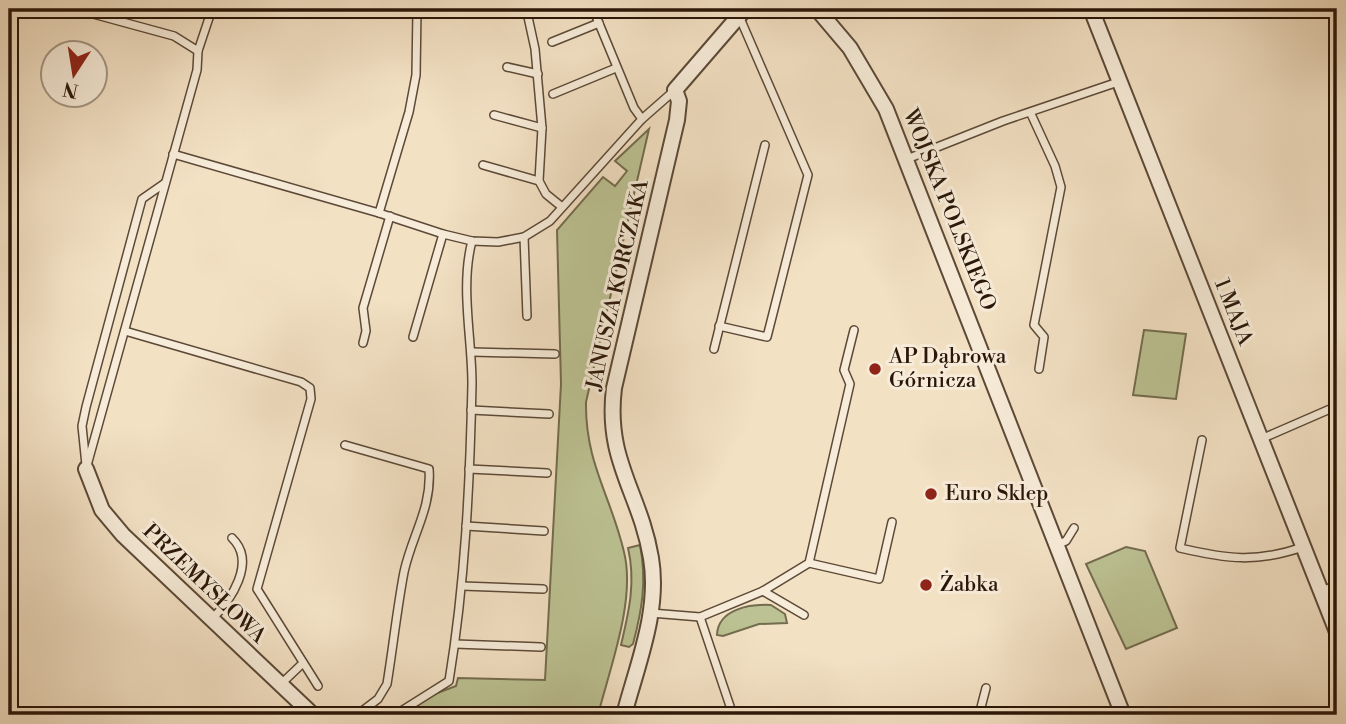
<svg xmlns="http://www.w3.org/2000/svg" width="1346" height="724" viewBox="0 0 1346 724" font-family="'Libre Bodoni',serif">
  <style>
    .green { fill: #bcc293; stroke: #736c4e; stroke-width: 2 }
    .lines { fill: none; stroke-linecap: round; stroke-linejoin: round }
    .service-casing { stroke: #5c4937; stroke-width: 10 }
    .minor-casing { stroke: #5c4937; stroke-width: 18 }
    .service { stroke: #f7ecd9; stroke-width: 7 }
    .minor { stroke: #f7ecd9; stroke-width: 14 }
    .poi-dot { fill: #8f2418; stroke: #f7ecd9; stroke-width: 2.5 }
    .labels { text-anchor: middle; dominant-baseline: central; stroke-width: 6; stroke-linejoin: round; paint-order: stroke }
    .street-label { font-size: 21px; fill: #2a1608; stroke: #f7ecd9 }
    .poi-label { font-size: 21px; fill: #2a1608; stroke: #f7ecd9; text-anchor: start }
  </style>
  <rect width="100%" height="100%" fill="#f3e1c4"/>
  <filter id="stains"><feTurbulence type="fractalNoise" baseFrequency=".00286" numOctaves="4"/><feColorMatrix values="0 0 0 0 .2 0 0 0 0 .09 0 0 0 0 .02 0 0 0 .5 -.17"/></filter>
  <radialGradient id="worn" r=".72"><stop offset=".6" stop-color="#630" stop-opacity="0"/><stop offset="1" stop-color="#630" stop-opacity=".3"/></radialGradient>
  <g class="green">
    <path d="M 649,129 L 586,402 C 585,463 611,496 624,552 C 636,600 610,667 598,715 L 402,715 L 432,695 L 456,686 L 458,678 L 545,680 L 561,384 L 557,230 L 603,177 L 615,186 L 627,171 L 615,161 Z"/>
    <polygon points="1144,330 1186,334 1176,399 1133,395"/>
    <path d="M 640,545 C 647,581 642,610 633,644 L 629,647 L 621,645 C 629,611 636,582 628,548 Z"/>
    <polygon points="1126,547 1145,551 1177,628 1126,649 1086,564"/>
    <path d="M 771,605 L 785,614 L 787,623 L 759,624 L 723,636 L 717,635 C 718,609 750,604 771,605 Z"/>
  </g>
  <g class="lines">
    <g class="service-casing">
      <g id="service">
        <polyline points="75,9 174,36 198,51 197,70 86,469"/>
        <polyline points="593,9 634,108 642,119"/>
        <polyline points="528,17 535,49 542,128 539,181 546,194 562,207"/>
        <polyline points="552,42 599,23"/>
        <polyline points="198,51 212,9"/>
        <polyline points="507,67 538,74"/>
        <polyline points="553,94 616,68"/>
        <polyline points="1031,114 1055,166 1061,187 1034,325 1044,337 1039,369"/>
        <polyline points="494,115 542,128"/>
        <polyline points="173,154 379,213 443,234 472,241 498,242 524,237 550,221 642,119 675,90"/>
        <polyline points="907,159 1003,121 1118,82"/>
        <polyline points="483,165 539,181"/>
        <polyline points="379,213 409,112 416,75 417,9"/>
        <polyline points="524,237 527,316"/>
        <polyline points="719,326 767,337 808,175 739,16"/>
        <polyline points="125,331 301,382 310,388 311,399 257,589 318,686"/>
        <polyline points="413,337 443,234"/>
        <polyline points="363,343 366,331 363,308 390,216"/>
        <polyline points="714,349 765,145"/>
        <polyline points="472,352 555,354"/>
        <polyline points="471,410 549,414"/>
        <polyline points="1261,439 1337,406"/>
        <path d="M 1202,440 L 1180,548 C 1227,559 1256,563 1303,547"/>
        <path d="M 345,445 L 429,469 C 432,508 412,535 404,572 C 397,609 393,647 387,684 L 378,699 L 357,715"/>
        <polyline points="86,465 82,426 86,407 142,199 165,183"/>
        <polyline points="469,469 547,473"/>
        <polyline points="466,526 544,531"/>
        <polyline points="1058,544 1066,541 1074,528"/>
        <polyline points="809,563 879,579 892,522"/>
        <polyline points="462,586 543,589"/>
        <polyline points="763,591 804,615"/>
        <polyline points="1322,591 1337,585"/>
        <polyline points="651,613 700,617 763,591 809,563 850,384 844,370 854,330"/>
        <polyline points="700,617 733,715"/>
        <path d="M 212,619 C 231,600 257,562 232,538"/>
        <polyline points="455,644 541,647"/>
        <polyline points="281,684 303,663"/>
        <path d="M 395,715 L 449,681 C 465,583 470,483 472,384 C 472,337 460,287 472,241"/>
        <polyline points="979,715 986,688"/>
      </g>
    </g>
    <g class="minor-casing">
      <g id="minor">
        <polyline points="817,9 850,48 886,109 1123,715"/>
        <polyline points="1091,9 1337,632"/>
        <polyline points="86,469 102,510 123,535 313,715"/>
        <polyline points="9,713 11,715"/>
        <path d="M 624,715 C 637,665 660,611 651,558 C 640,492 605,461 614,388 L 677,120 L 679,101 L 675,90 L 745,9"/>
      </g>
    </g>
    <use href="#service" class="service"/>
    <use href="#minor" class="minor"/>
  </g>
  <g class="poi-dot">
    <circle cx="875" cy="369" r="7"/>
    <circle cx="931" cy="494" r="7"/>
    <circle cx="926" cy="585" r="7"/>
  </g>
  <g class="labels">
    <g class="street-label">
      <text transform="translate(949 210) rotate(68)">WOJSKA POLSKIEGO</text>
      <text transform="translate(618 285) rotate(-77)">JANUSZA KORCZAKA</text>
      <text transform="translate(1233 312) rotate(68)">1 MAJA</text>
      <text transform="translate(204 584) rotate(44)">PRZEMYSŁOWA</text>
    </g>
    <g class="poi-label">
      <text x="889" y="357">AP Dąbrowa<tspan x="889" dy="24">Górnicza</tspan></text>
      <text x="945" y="494">Euro Sklep</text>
      <text x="940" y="585">Żabka</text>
    </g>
  </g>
  <rect width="1346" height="724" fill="none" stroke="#f3e1c4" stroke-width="35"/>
  <rect x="10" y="10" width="1325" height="703" fill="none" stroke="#2a1608" stroke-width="3.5"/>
  <rect x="18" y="18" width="1311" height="689" fill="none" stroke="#2a1608" stroke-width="2"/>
  <g transform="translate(74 74) rotate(192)"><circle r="33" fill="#f7ecd9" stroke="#a59685" stroke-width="2"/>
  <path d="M0-5L12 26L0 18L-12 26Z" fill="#8f2418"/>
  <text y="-10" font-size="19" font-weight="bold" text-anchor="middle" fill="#2a1608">N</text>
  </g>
  <rect width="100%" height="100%" filter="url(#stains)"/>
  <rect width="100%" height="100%" fill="url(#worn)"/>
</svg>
